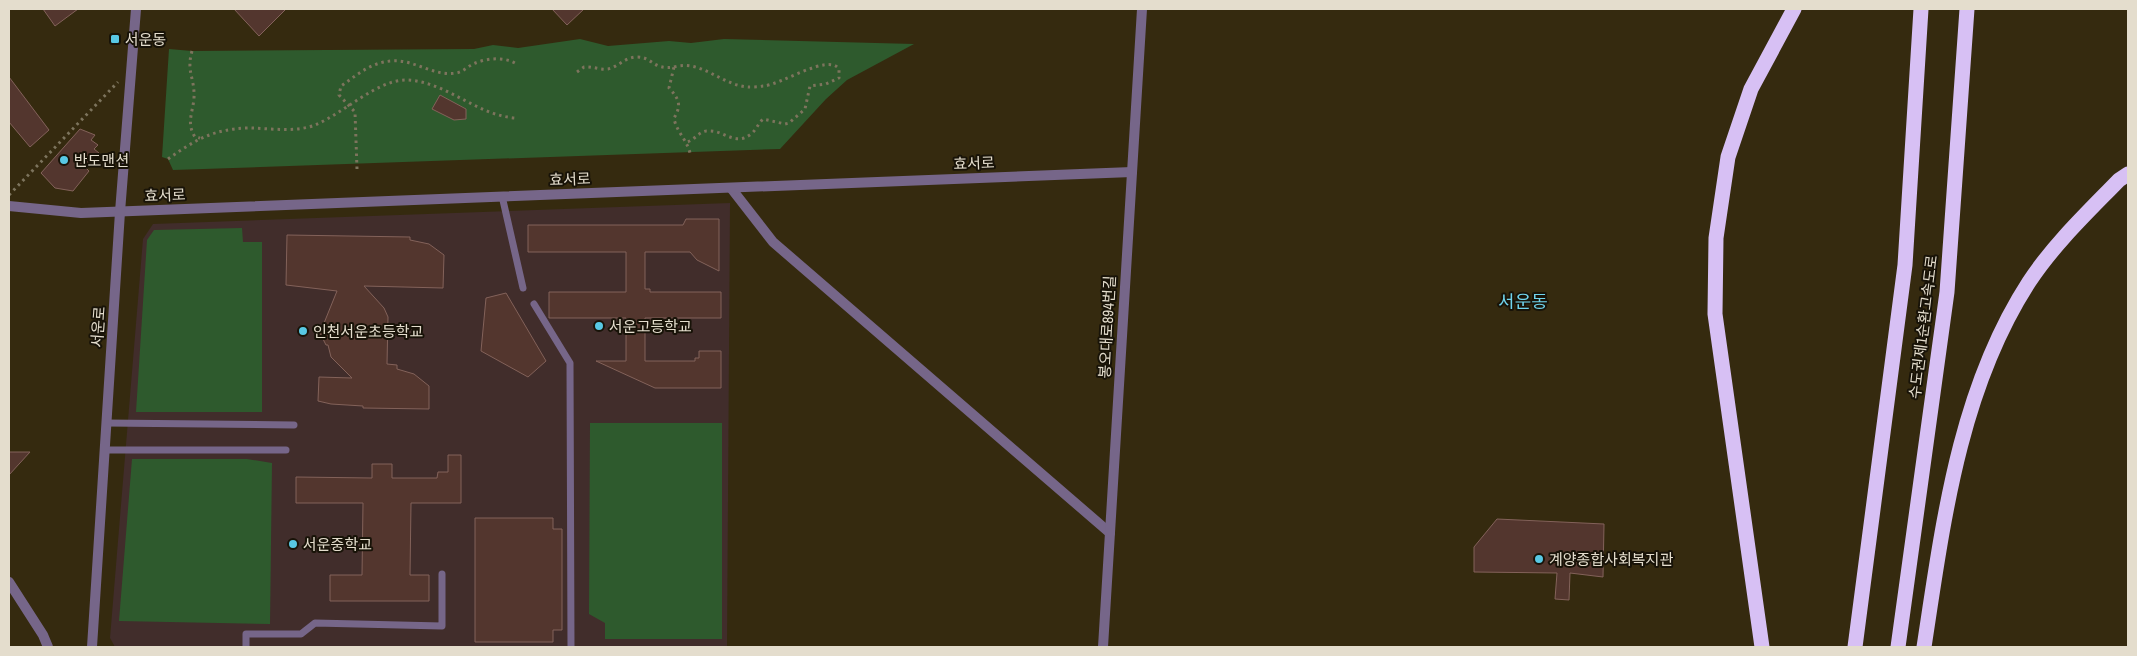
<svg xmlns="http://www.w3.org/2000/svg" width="2137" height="656" viewBox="0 0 2137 656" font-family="'Archivo Narrow','Noto Sans KR',sans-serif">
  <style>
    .education { fill: #412d2b }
    .green { fill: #2e5a2d }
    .building { fill: #53362e; stroke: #83625a }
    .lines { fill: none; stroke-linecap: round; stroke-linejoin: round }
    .path { stroke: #7d745d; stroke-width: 3; stroke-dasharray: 2.5 4; stroke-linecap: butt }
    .service { stroke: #766689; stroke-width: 7 }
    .minor { stroke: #766689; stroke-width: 10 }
    .tertiary { stroke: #766689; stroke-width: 10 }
    .motorway { stroke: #d7c0f4; stroke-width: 15 }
    .poi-dot { fill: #58c8e4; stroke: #181308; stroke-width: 2 }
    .labels { text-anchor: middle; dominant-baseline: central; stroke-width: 4; stroke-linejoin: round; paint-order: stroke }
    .poi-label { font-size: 15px; fill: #e4ddcd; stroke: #181308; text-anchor: start }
    .street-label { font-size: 15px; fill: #e4ddcd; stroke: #181308 }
    .quarter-label { font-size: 18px; fill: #70d4ed; stroke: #181308 }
  </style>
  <rect width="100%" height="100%" fill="#352a0f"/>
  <polygon class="education" points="730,203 727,647 115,647 110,638 143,239 153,224"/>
  <g class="green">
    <polygon points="580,39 608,46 669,41 691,43 724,39 914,44 847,80 826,99 780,149 173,170 168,159 162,157 169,49 192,51 474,49 493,45 518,48"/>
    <polygon points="242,228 243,242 262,242 262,412 136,412 147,240 154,230"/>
    <polygon points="590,423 722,423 722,639 605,639 605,623 589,614"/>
    <polygon points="132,459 247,459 272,463 270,624 119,621"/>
  </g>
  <g class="building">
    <polygon points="43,9 78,9 55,26"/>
    <polygon points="234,9 286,9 259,36"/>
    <polygon points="552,9 584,9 567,25"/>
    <polygon points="9,77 49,130 30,147 9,122"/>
    <polygon points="440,95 466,109 466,119 454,120 432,109"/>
    <polygon points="80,129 95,135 91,140 98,145 94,149 99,153 86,168 89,171 73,191 55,188 41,173"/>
    <polygon points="686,219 719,219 719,271 697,260 690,252 645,252 645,289 650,289 650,292 721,292 721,318 645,318 645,361 695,361 695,358 699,358 699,351 721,351 721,388 655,388 596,361 626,361 626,318 549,318 549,292 626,292 626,252 528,252 528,225 683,225"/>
    <polygon points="287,235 410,237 410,240 429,244 444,255 443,288 364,286 384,308 388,317 387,364 397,365 397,369 414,374 429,386 429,409 363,408 363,406 331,404 318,401 319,377 352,378 331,357 328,345 326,345 320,333 337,291 286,285"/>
    <polygon points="506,293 546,361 528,377 481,351 486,298"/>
    <polygon points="9,452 30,452 9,475"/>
    <polygon points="448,455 461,455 461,503 411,503 410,575 429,575 429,601 330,601 330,575 362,575 363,503 296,503 296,477 372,478 372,464 392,464 392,478 437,478 438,472 448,472"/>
    <polygon points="475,518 553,518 553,529 562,529 562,630 553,630 553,642 475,642"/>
    <polygon points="1497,519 1604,524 1603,577 1570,573 1569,600 1555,599 1557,573 1474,572 1474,547"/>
  </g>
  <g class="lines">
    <g class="path">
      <path d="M 192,51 C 186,72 195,78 194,98 C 193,112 186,123 195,137 L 200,138"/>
      <path d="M 674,67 C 701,59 721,85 748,87 C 752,87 758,87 763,86 C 781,85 828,53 839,69 L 839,78 L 826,84 L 810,86 L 805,109 L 789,123 L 785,124 L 763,119 C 758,124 756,130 751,134 C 735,147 723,129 707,131 C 699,131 695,140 687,142"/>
      <path d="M 577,72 L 584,67 C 592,66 599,70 608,69 C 618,67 625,57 637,57 C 653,57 652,70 674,67 L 669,88 C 679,99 682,105 674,118 C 676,131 687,140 690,153"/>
      <path d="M 168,159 C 195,140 213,129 248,128 C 270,128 294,133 315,125 C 344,113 377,80 406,80 C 446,81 477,116 516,118"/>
      <path d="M 357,169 L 355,112 L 339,95 L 341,86 C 357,75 371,62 392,61 C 414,59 434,77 456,73 C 463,72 467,67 473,64 C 486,58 506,56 518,65"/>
      <polyline points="9,195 118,82"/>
    </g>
    <g class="service">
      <polyline points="502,196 523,288"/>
      <polyline points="534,304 570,363 571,647"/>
      <polyline points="106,423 294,425"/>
      <polyline points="105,450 286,450"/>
      <polyline points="246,647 246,634 301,634 315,623 442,626 442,574"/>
    </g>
    <g class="minor">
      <polyline points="731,188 773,242 1110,533"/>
      <polyline points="9,582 43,635 48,647"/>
    </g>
    <g class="tertiary">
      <polyline points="9,206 81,213 1132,172"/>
      <polyline points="92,647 120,212 136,9"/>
      <polyline points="1103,647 1142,9"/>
    </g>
    <g class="motorway">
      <polyline points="1762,647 1715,314 1716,238 1728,157 1751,89 1794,9"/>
      <polyline points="1855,647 1905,265 1921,9"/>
      <polyline points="1898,647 1947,292 1967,9"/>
      <path d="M 1924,647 C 1943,523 1959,390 2029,282 C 2054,244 2088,212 2119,180 L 2128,174"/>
    </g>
  </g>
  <g class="poi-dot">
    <rect x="110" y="34" width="10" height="10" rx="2.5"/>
    <circle cx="64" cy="160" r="5"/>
    <circle cx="599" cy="326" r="5"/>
    <circle cx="303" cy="331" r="5"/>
    <circle cx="293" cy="544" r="5"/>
    <circle cx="1539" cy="559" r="5"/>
  </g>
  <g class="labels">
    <g class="poi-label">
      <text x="125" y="39">서운동</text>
      <text x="74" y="160">반도맨션</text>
      <text x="609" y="326">서운고등학교</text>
      <text x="313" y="331">인천서운초등학교</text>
      <text x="303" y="544">서운중학교</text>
      <text x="1549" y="559">계양종합사회복지관</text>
    </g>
    <g class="street-label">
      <text transform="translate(974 163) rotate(-2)">효서로</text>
      <text transform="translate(570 179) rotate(-2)">효서로</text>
      <text transform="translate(165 195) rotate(-2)">효서로</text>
      <text transform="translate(98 327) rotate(-86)">서운로</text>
      <text transform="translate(1107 327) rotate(-87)">봉오대로894번길</text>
      <text transform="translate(1923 327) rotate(-83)">수도권제1순환고속도로</text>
    </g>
    <g class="quarter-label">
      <text x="1523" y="301">서운동</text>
    </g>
  </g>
  <rect width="2137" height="656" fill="none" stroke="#e4ddcd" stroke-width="20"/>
</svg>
